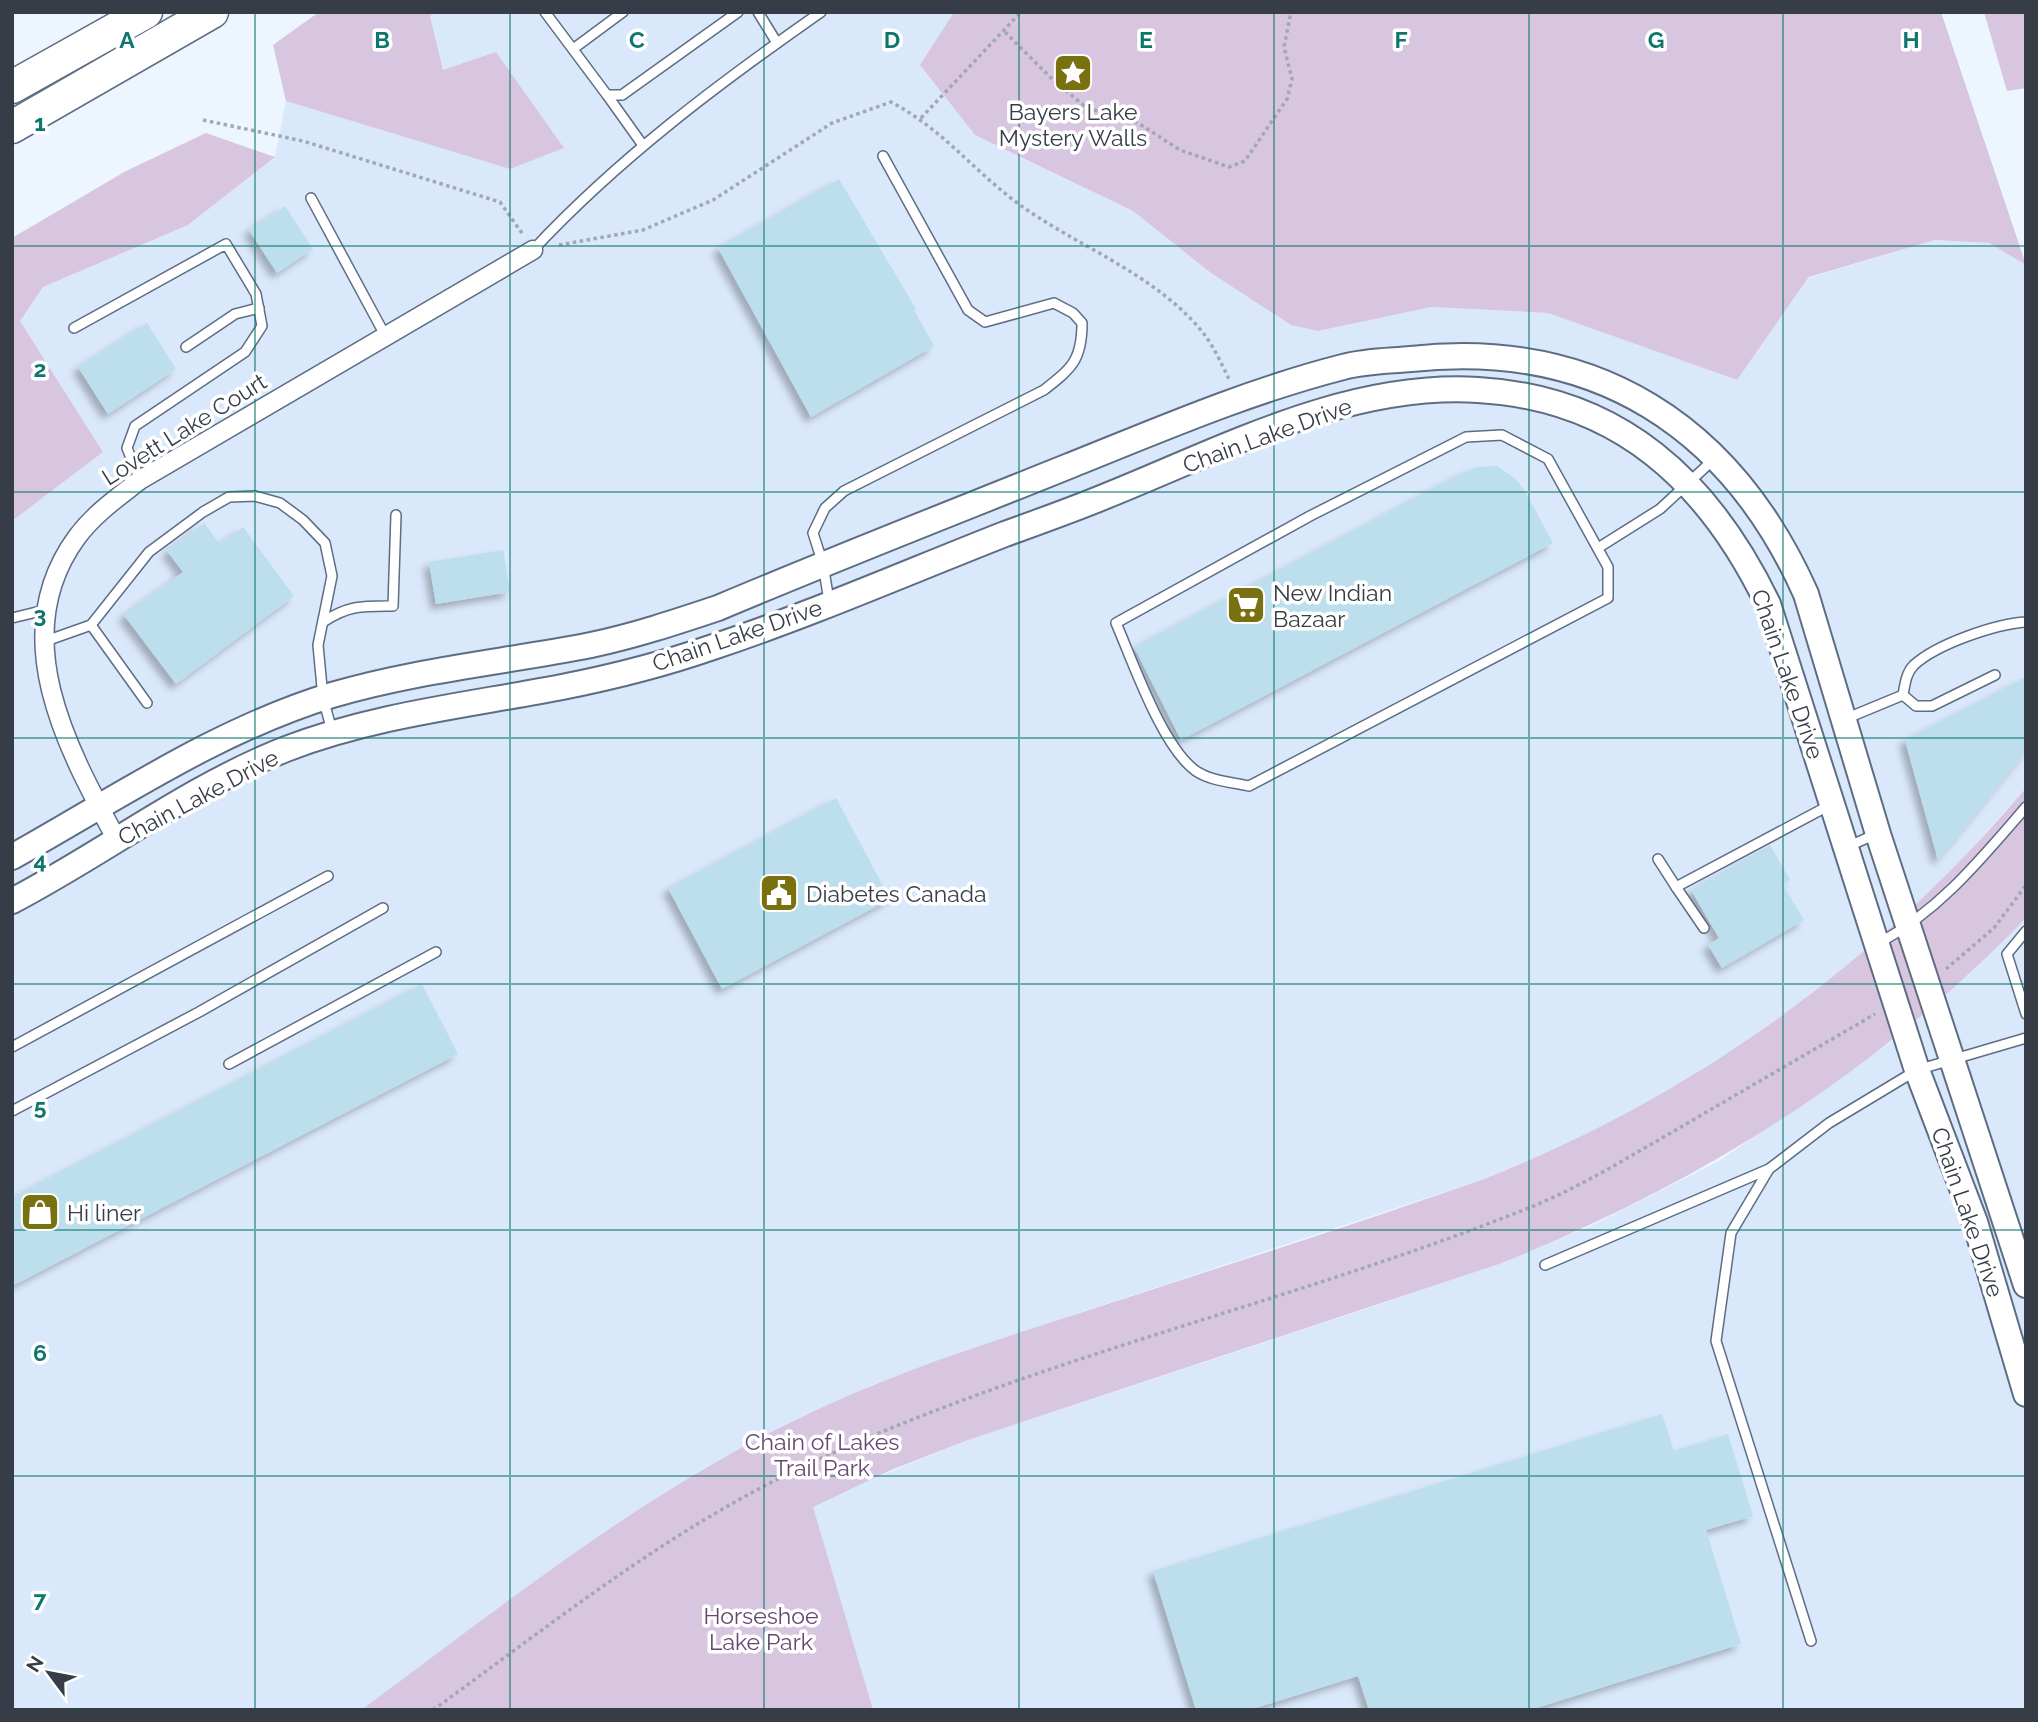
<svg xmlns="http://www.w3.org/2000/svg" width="2038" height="1722" viewBox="0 0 2038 1722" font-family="Raleway,sans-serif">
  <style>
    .built { fill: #dae8fb }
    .green { fill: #d8c5df }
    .building { fill: #bddeec; filter: url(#shadow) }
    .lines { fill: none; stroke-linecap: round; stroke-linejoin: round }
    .lane-casing { stroke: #5d6d83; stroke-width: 12 }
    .street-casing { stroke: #5d6d83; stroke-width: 21 }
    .secondary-casing { stroke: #5d6d83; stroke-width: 28 }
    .highway-casing { stroke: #5d6d83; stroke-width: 35 }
    .path { stroke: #a1a8b2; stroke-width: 3.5; stroke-dasharray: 3.5 3.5; stroke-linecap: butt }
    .lane { stroke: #fff; stroke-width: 9 }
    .street { stroke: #fff; stroke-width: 18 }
    .secondary { stroke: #fff; stroke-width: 24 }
    .highway { stroke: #fff; stroke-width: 32 }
    .grid { fill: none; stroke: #0f766e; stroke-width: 2; stroke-opacity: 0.55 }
    .labels { text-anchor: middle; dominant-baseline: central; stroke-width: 7; stroke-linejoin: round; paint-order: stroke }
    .poi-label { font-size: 23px; fill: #363d47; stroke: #fff; text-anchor: start }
    .street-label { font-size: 23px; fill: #363d47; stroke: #fff }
    .park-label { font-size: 23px; fill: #664770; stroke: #fff }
    .grid-label { font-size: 23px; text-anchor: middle; font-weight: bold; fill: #0f766e; stroke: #fff; stroke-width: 7; stroke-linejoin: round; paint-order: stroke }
  </style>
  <defs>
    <filter id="shadow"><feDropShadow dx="-5.5" dy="5.5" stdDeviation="3.5" flood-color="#0004"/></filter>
  </defs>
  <rect width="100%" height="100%" fill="#edf5ff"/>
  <g class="built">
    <polygon points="436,12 954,12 920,65 975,135 1133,211 1211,273 1291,325 1318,331 1430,307 1548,313 1737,380 1809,278 1935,240 1989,243 2026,265 2026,788 1948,875 1851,964 1741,1046 1668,1092 1563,1146 1484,1179 964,1351 872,1385 804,1416 706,1467 627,1517 361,1710 12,1710 12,521 103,452 20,321 43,287 188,225 275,157 286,101 510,169 563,148 443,70 430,16"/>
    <polygon points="2026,918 2026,1710 865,1710 801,1508 968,1440 1387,1302 1587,1228 1719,1161 1891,1042 1970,973"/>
  </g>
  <g class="green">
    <polygon points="319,12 436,12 430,16 443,70 496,52 564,148 510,169 286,101 273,45"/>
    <polygon points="954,12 1941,12 2026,265 1989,243 1935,240 1809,277 1737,380 1548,313 1431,307 1318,331 1291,325 1211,273 1133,211 975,135 920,65"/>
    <polygon points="1984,12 2026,12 2026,88 2007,91"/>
    <polygon points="206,133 275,157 188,225 43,287 20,321 103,452 12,521 12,238 126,171"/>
    <path d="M 2026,788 L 2026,918 C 1874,1075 1701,1183 1499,1264 L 968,1440 L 891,1470 L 813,1507 L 873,1710 L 361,1710 C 504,1605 644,1491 806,1415 C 895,1372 989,1342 1083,1312 C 1217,1268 1351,1226 1484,1179 C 1696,1095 1878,963 2026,788 Z"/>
  </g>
  <g class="building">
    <polygon points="839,179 916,309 914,310 934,346 811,417 718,248"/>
    <polygon points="285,206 313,249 277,273 249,230"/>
    <polygon points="147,323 176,369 108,414 78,367"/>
    <polygon points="1497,466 1516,479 1526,493 1553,543 1181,740 1134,647 1460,474 1478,467"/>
    <polygon points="204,523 220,544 243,527 294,596 176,684 124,615 183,572 167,551"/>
    <polygon points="503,550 510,592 436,604 429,562"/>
    <polygon points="2026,677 2026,751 1938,860 1905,740"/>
    <polygon points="836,798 890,899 722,989 668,888"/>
    <polygon points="1770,845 1790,880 1783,885 1804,920 1722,968 1708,945 1719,938 1691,890"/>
    <polygon points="422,984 458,1054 12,1286 12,1197"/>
    <polygon points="1662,1414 1674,1451 1728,1434 1753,1516 1706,1530 1741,1644 1530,1710 1369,1710 1358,1676 1249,1710 1196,1710 1153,1571"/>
  </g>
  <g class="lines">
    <g class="lane-casing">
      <g id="lane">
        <polyline points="545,12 607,95 622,95 738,12"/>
        <polyline points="758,12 777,43"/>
        <polyline points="573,49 623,12"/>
        <polyline points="607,95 642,144"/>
        <polyline points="311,198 386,337"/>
        <path d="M 533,250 C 619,158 718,84 821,12"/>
        <polyline points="74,328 226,244 256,294 262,326 245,352 135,426 127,448 140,480"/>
        <polyline points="186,347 235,314 259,308"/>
        <path d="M 1502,435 L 1548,459 L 1608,567 L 1608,598 L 1249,786 C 1231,782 1211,781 1196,771 C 1162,747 1133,662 1116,623 L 1310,516 L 1466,437 Z"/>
        <polyline points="1598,548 1660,509 1712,461"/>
        <path d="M 829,601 L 823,564 L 813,533 L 825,508 L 844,491 L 1044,390 C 1072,368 1082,360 1082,323 L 1073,313 L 1054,303 L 985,322 L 968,310 L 883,156"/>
        <polyline points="12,618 45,610"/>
        <path d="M 323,622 C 349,605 363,606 393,606 L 396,515"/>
        <polyline points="91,625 147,703"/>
        <polyline points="43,642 91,625 149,552 203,512 229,497 255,496 280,503 303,520 325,543 332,576 318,645 323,698 332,731"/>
        <polyline points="1903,695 1916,706 1932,706 1995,675"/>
        <path d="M 1845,719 L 1903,695 C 1905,684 1906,673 1914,665 C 1937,644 1995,624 2026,622"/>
        <polyline points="1847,847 1876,834"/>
        <polyline points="1658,859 1676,887"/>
        <polyline points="1704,928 1676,887 1830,805"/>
        <polyline points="2026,931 2007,954 2026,1014"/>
        <path d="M 1879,943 C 1940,910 1981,859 2026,807"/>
        <polyline points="12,1047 328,876"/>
        <polyline points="229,1064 436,952"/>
        <polyline points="12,1111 199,1012 383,908"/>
        <polyline points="1545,1265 1769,1169"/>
        <polyline points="1811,1641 1716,1341 1731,1233 1769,1169 1829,1123 1917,1070 2026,1038"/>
      </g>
    </g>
    <g class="street-casing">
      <path id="street" d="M 117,840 C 67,748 5,635 77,537 C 94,514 117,498 140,480 L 533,250"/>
    </g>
    <g class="secondary-casing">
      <g id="secondary">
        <path d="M 12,857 C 116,799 217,730 332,695 C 417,670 504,662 591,645 C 634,636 676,622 718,608 C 834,559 952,513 1069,466 C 1159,430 1249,391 1343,367 C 1365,361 1389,361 1411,359 C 1596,339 1731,426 1806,594 L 1878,834 L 2026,1285"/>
        <path d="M 12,901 C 104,853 189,787 286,749 C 374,715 469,705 562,687 C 613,677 664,664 713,647 C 812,614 908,572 1005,534 C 1038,522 1072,510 1106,496 C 1223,449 1348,382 1478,390 C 1620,398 1709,482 1768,604 L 1917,1070 L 1975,1222 L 2026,1394"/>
      </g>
    </g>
    <g class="highway-casing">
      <g id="highway">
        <polyline points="12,87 146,12"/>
        <polyline points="12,127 212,12"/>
      </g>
    </g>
    <g class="path">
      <polyline points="1005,32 1054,81 1087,108 1138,123 1180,150 1229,167 1245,161 1287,99 1292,79 1284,47 1291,12"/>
      <polyline points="921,118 1021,12"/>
      <polyline points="203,120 303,141 500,202 524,236"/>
      <path d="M 559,245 L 643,230 L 713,200 L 832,123 L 891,102 C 942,129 971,168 1016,202 C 1075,246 1157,274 1204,334 C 1214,347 1222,365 1230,381"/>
      <polyline points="1946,969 1994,928 2026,885"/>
      <path d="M 433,1710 C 549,1626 661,1536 790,1473 C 1028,1358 1292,1304 1536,1205 C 1588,1183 1637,1152 1686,1124 C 1749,1087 1812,1051 1875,1014"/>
    </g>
    <use href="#lane" class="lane"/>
    <use href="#street" class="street"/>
    <use href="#secondary" class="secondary"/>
    <use href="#highway" class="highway"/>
  </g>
  <path class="grid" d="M 255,12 L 255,1710M 510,12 L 510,1710M 764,12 L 764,1710M 1019,12 L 1019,1710M 1274,12 L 1274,1710M 1529,12 L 1529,1710M 1783,12 L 1783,1710M 12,246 L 2026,246M 12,492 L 2026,492M 12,738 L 2026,738M 12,984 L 2026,984M 12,1230 L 2026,1230M 12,1476 L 2026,1476"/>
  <defs>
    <g id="sight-square" transform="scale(2.0125)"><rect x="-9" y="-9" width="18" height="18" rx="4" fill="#79700f" stroke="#fff"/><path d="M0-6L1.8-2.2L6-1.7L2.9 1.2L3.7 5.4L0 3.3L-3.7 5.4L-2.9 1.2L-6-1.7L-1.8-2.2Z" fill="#fff"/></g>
    <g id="supermarket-square" transform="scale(2.0125)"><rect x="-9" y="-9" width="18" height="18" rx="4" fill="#79700f" stroke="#fff"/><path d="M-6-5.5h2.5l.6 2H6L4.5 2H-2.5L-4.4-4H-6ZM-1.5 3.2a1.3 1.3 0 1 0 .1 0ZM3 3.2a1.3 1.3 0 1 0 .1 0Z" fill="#fff"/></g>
    <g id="civic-square" transform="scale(2.0125)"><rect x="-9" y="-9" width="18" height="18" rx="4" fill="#79700f" stroke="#fff"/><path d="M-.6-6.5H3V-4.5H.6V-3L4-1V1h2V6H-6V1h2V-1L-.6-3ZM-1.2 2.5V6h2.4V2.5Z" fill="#fff"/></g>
    <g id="shop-square" transform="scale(2.0125)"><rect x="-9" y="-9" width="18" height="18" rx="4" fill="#79700f" stroke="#fff"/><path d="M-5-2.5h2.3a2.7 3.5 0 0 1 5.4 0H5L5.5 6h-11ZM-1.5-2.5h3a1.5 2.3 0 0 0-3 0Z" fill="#fff"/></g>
  </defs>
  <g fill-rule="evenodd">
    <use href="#sight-square" x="1073" y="73"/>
    <use href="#supermarket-square" x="1246" y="605"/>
    <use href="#civic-square" x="779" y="893"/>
    <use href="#shop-square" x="40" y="1212"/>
  </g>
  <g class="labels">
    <g class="poi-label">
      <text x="1073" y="111" text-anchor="middle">Bayers Lake<tspan x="1073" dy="26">Mystery Walls</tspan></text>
      <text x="1273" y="592">New Indian<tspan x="1273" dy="26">Bazaar</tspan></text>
      <text x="806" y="893">Diabetes Canada</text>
      <text x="67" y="1212">Hi liner</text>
    </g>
    <g class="street-label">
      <text transform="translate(184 429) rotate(-32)">Lovett Lake Court</text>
      <text transform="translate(1267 435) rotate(-20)">Chain Lake Drive</text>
      <text transform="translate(737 635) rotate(-19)">Chain Lake Drive</text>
      <text transform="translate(1788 674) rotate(71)">Chain Lake Drive</text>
      <text transform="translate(198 797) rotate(-28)">Chain Lake Drive</text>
      <text transform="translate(1968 1212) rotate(71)">Chain Lake Drive</text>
    </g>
    <g class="park-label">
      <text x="822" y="1441">Chain of Lakes<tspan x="822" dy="26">Trail Park</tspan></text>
      <text x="761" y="1615">Horseshoe<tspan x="761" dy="26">Lake Park</tspan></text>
    </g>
  </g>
  <g class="grid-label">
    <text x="127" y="48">A</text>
    <text x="382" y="48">B</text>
    <text x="637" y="48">C</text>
    <text x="892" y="48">D</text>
    <text x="1146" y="48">E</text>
    <text x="1401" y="48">F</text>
    <text x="1656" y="48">G</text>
    <text x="1911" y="48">H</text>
    <text x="40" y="131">1</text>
    <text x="40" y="377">2</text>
    <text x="40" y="623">3</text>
    <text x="40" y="869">4</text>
    <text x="40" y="1115">5</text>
    <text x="40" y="1361">6</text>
    <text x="40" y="1607">7</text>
  </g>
  <rect width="2038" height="1722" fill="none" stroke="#363d47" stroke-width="28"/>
  <g transform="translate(49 1673) rotate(302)" stroke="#ffffff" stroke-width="5" paint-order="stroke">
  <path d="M0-5L12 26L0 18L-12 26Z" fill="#363d47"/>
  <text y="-10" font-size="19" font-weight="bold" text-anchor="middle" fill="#363d47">N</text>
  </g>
</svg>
